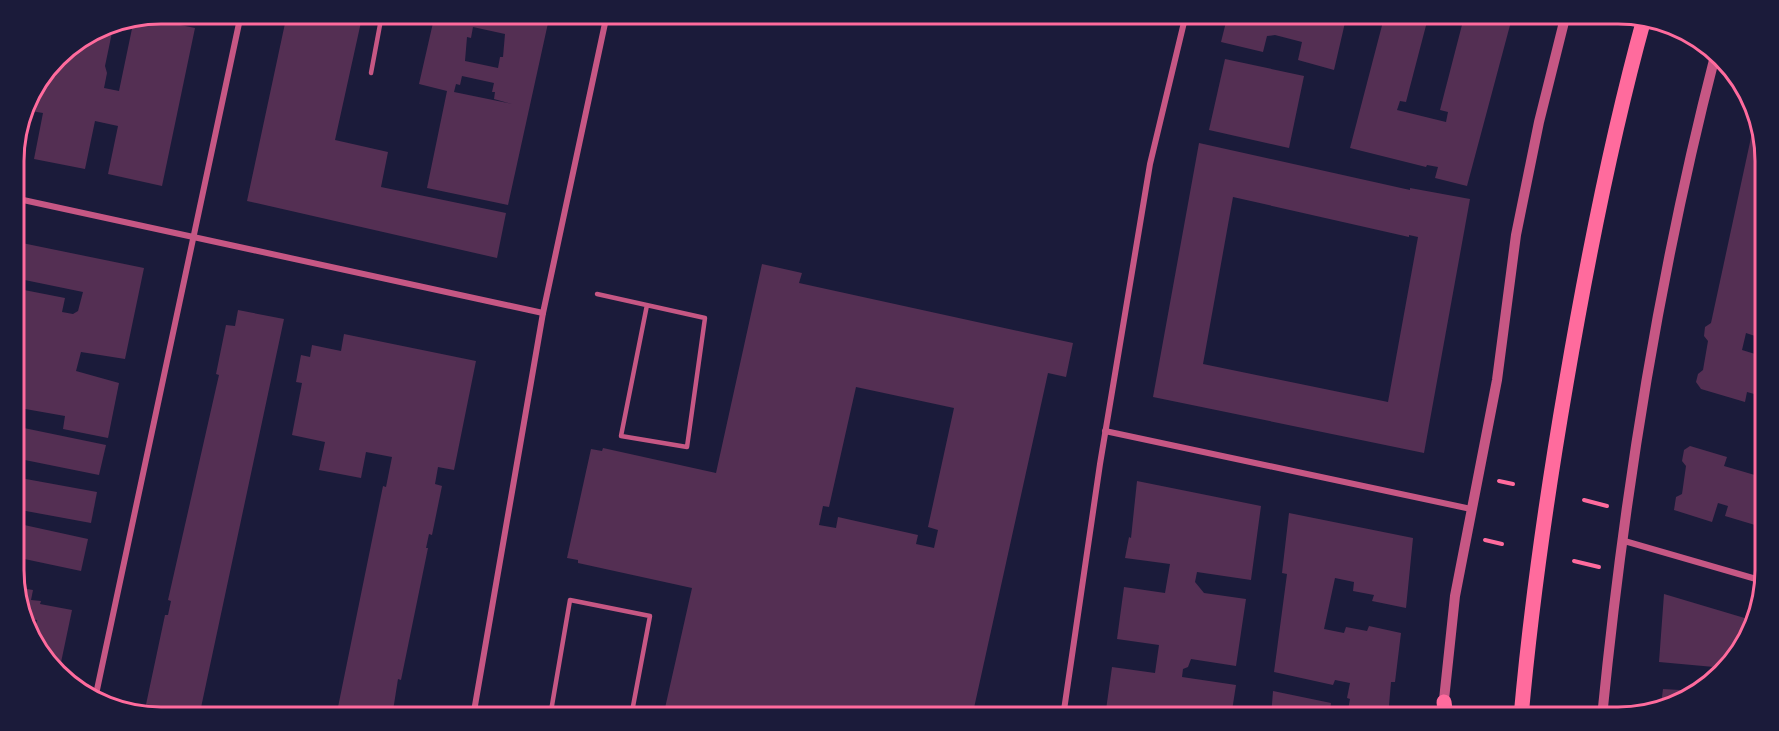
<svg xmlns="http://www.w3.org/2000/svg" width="1779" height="731" viewBox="0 0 1779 731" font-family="Commissioner,sans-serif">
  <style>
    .building { fill: #542f53; fill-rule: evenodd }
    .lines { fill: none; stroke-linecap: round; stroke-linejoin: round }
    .path { stroke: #ff6b9d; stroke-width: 4 }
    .service { stroke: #c65784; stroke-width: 4.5 }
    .minor { stroke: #c65784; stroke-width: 6 }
    .tertiary { stroke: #c65784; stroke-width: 10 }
    .primary { stroke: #ff6b9d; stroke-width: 15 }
    .rim { fill: none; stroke: #ff6b9d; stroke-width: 3 }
  </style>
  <rect width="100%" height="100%" fill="#1b1b3a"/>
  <g class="building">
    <polygon points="287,14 353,14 351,20 361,22 335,140 388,152 381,187 506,213 497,258 247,201"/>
    <path d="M 435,14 L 482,14 L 509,20 L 510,14 L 550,14 L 508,205 L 427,188 L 447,91 L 419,84 ZM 473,27 L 505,34 L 503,57 L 500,57 L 498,68 L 465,61 L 467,37 L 471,38 ZM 462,76 L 494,83 L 492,92 L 495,92 L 494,99 L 512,104 L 454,92 L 456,84 L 460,85 Z"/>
    <polygon points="1228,14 1347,14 1334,70 1298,60 1302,42 1275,35 1267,36 1263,52 1221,42"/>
    <polygon points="1385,14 1429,14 1406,102 1400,101 1397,110 1446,122 1448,112 1440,110 1463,21 1471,22 1473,14 1513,14 1467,186 1435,178 1438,167 1427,165 1426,167 1350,148"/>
    <polygon points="141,17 195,28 162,186 108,174 118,126 95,121 85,169 34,159 43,113 25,110 29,95 44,75 55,77 63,50 105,25 114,23 105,66 107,73 104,88 119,91 134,19"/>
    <polygon points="1225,59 1304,76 1289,148 1209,130"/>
    <polygon points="1755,119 1764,141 1765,304 1755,336 1746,333 1742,350 1765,357 1765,397 1747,392 1745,402 1701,389 1696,382 1698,374 1703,370 1708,341 1704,336 1705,327 1711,323"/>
    <path d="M 1199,143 L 1410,190 L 1410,188 L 1470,199 L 1424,453 L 1153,397 ZM 1233,197 L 1409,237 L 1409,235 L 1418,237 L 1388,402 L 1203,364 Z"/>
    <polygon points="22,243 144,268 125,359 81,352 76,371 119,383 108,438 63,429 65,416 14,407 14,311 19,289 65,298 62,312 73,314 78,311 83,292 15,278"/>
    <path d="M 762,264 L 802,273 L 799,283 L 1073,343 L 1066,377 L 1048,373 L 972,717 L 663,717 L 692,588 L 578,563 L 578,560 L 567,558 L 591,449 L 602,451 L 603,448 L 716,473 ZM 856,387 L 954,408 L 928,527 L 938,530 L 934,548 L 916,544 L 918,535 L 838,517 L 836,528 L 819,525 L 823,506 L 829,507 Z"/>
    <polygon points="238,310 284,319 199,717 161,717 144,714 165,615 168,615 171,601 168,600 216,388 219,375 216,374 226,325 235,326"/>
    <polygon points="344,334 476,361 454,470 438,467 435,484 442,486 432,535 429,534 426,548 428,548 401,680 398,679 392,717 336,717 383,486 386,487 392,457 366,452 361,478 319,470 325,442 292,435 302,383 296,382 301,355 310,357 312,345 341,351"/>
    <polygon points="19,427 106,445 99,475 15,458"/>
    <polygon points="1690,446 1727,457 1724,466 1765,478 1765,528 1725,516 1728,506 1718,503 1712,522 1674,510 1676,497 1682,494 1686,466 1682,461 1684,450"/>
    <polygon points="15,477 97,492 91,523 15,509"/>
    <polygon points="1137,481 1261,506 1251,580 1197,572 1195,582 1204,593 1246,599 1236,666 1191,659 1188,667 1183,669 1182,677 1236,685 1231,717 1105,717 1112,667 1155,673 1159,645 1117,639 1124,587 1165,593 1170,564 1125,558 1129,537 1131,538"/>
    <polygon points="1289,513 1413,538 1406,608 1372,601 1374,595 1353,591 1354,582 1335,578 1324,629 1344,633 1346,627 1367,631 1369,626 1401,633 1395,682 1391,682 1388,717 1271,717 1273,691 1331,703 1330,712 1347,715 1350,699 1347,698 1350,683 1335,680 1333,685 1274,672 1287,574 1282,573"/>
    <polygon points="15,523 88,539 81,571 15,557"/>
    <polygon points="15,587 33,590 31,600 41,601 40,604 72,610 59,672 44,660 34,635 37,620 27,619"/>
    <polygon points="1664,594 1748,619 1743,638 1745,639 1713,680 1714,667 1659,662"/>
    <polygon points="1663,689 1697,691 1661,705"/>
  </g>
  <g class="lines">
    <g class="path">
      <polyline points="1499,481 1513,484"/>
      <polyline points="1584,500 1607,506"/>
      <polyline points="1485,540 1502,544"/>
      <polyline points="1574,561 1599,567"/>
    </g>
    <g class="service">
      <polyline points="371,73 382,14"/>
      <polyline points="597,294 705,318 687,447 621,436 647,305"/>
      <polyline points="550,717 570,600 650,616 631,717"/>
    </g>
    <g class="minor">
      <polyline points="14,198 543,313"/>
      <polyline points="1105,431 1471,509"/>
      <polyline points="1621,540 1763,581"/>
      <polyline points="95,699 241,14"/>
      <polyline points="473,717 543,313 607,14"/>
      <polyline points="1063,717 1100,464 1150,164 1186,14"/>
    </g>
    <g class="tertiary">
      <polyline points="1443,709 1455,596 1497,380 1516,235 1539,122 1566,14"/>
      <path d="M 1602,717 C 1624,494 1659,273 1715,56"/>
    </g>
    <g class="primary">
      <polyline points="1444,702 1446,717"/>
      <path d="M 1521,717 C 1531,605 1547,494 1566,384 C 1587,261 1611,138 1644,19"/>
    </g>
  </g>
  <path d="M0 0H1779V731H0ZM161 24H1618A137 137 0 0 1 1755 161V570A137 137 0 0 1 1618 707H161A137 137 0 0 1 24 570V161A137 137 0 0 1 161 24Z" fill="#1b1b3a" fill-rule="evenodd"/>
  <path class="rim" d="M161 24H1618A137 137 0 0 1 1755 161V570A137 137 0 0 1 1618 707H161A137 137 0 0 1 24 570V161A137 137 0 0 1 161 24Z"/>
</svg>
